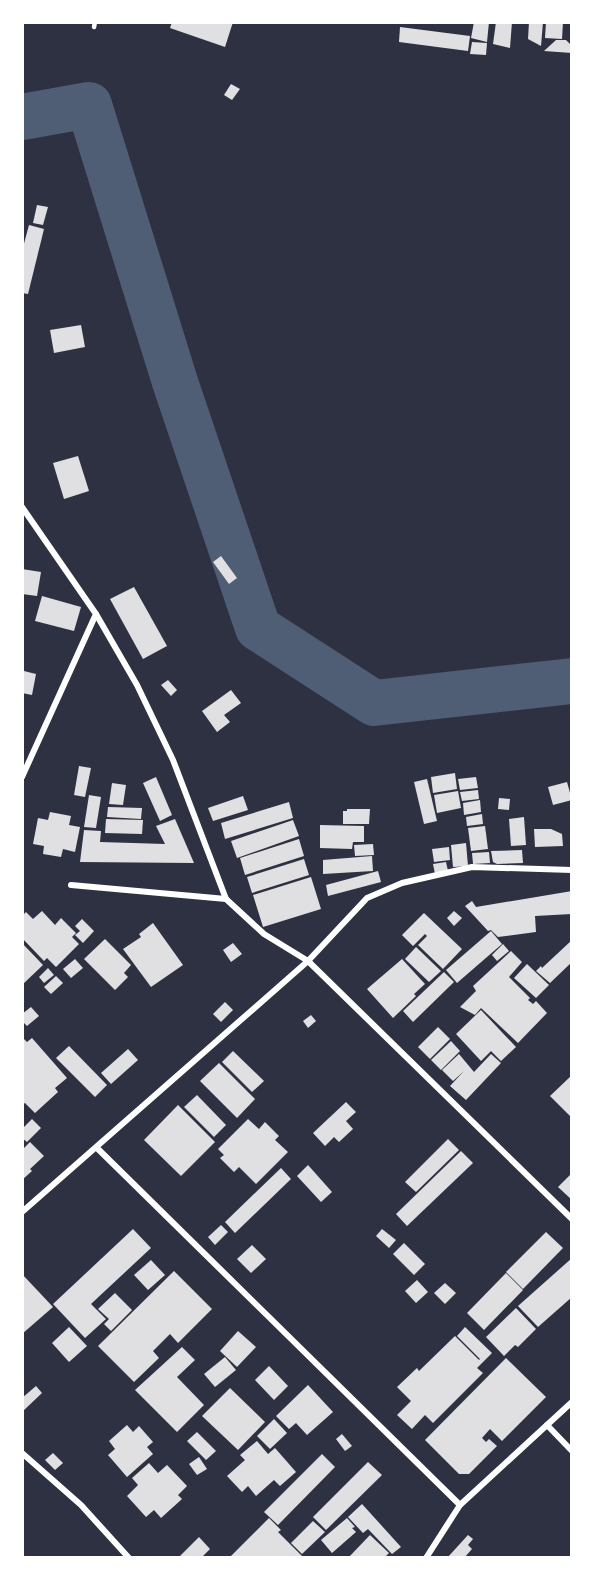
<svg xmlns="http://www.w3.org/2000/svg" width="594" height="1580" viewBox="0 0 594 1580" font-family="'PT Sans',sans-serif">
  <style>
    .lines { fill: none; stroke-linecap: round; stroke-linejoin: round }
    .river { stroke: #4f5d75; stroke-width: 46 }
    .building { fill: #e0e0e3 }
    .service { stroke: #fff; stroke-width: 4.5 }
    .minor { stroke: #fff; stroke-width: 6 }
  </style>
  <rect width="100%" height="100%" fill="#2d3142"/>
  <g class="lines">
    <polyline class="river" points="22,117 89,105 175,382 258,628 374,703 572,681"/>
  </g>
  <g class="building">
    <polygon points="172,22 233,22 225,47 170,28"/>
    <polygon points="474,22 489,22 487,42 471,38"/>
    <polygon points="496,22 512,22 510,48 493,44"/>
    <polygon points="529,22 543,22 541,46 528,39"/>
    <polygon points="546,22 563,22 562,39 545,38"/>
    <polygon points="400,27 470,36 468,51 399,42"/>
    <polygon points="556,40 566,40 572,46 572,53 544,51"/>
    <polygon points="472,42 487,43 486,55 470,54"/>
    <polygon points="231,84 240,89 232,100 224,95"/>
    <polygon points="37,205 48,207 43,225 33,223"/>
    <polygon points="29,225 44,229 28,294 22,293 22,251"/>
    <polygon points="81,325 85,347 54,353 50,330"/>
    <polygon points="78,456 89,491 64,499 53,463"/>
    <polygon points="221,556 237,578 229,584 213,562"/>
    <polygon points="22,569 41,572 37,596 22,594"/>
    <polygon points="134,587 167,646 143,659 110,599"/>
    <polygon points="42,596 81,607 74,631 35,621"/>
    <polygon points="24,671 36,674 32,695 22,693"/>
    <polygon points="168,680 177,690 171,696 161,685"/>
    <polygon points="231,690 241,703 224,715 230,722 217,732 202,711"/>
    <polygon points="79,766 91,768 85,797 74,795"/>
    <polygon points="455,773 457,789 433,793 431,777"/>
    <polygon points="156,777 172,815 160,821 143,783"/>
    <polygon points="476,777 478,788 460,790 458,779"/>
    <polygon points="427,779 437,821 424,824 414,782"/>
    <polygon points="567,782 572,800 553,805 548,787"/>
    <polygon points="112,783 126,785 123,805 109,804"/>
    <polygon points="478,790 479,799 462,801 460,792"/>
    <polygon points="458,791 461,808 437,813 434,795"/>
    <polygon points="89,795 101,797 96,828 84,827"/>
    <polygon points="243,796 248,810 213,821 208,808"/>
    <polygon points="499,798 510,799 509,810 498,809"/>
    <polygon points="480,800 481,812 464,815 463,803"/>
    <polygon points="289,802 293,818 225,839 221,823"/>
    <polygon points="108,807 142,808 141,819 107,817"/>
    <polygon points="347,809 370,809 369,824 343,824 343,811 347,811"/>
    <polygon points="50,812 71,816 69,825 80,827 75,852 63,849 61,857 43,854 44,846 33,844 38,818 48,820"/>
    <polygon points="482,814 483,824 467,826 466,817"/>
    <polygon points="524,817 526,845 511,846 509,819"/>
    <polygon points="106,819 143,820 142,834 105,833"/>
    <polygon points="175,819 194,863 80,862 84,830 101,831 100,842 165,844 156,826"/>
    <polygon points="293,820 299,836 237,858 231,841"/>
    <polygon points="320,825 364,826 364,842 353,842 352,849 320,848"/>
    <polygon points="485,826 488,849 471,851 468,828"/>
    <polygon points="534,829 551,829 562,834 563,846 535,847"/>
    <polygon points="299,839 304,856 245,875 240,858"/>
    <polygon points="466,843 468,866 453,867 451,845"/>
    <polygon points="373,844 374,855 355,856 354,845"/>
    <polygon points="449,847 450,860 434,862 432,849"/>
    <polygon points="522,850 523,863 497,864 493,862 491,851"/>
    <polygon points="489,852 490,863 473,864 472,853"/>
    <polygon points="372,856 373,871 323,874 323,860"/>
    <polygon points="304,859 309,875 252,893 247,877"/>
    <polygon points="446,862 448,871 435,874 433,864"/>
    <polygon points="378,871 381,882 328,896 326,885"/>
    <polygon points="311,877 321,909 263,927 253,895"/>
    <polygon points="572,891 572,914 535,916 536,932 498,937 491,930 488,931 465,906 472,901 476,907"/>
    <polygon points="42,911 55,925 61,918 76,933 72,937 79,944 56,967 47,958 44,961 22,938 22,916 26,912 33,919"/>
    <polygon points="454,911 462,918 454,926 447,918"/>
    <polygon points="424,913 462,949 443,969 418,945 427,936 425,934 413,946 402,935"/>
    <polygon points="82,919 94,931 83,943 75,935 80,931 75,926"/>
    <polygon points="153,923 183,965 151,987 123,949 141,937 139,934"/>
    <polygon points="491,931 502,944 457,983 446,970"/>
    <polygon points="105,939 131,965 124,973 128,977 115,990 84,959"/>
    <polygon points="572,940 572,962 550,983 536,971 541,966 542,968"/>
    <polygon points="22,943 43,965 22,985"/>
    <polygon points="233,943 242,954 231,962 223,950"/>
    <polygon points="503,944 509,951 497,961 492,955"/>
    <polygon points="416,947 441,971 429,982 405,959"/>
    <polygon points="511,951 522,962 509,977 508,976 530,998 528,1000 533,1004 536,1001 547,1013 518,1043 481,1008 475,1015 460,1007 476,991 473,986"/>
    <polygon points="75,959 83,968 71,978 63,969"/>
    <polygon points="402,959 425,984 414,994 416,996 393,1018 367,989"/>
    <polygon points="527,964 549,985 536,998 514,978"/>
    <polygon points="48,968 54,975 44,983 39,977"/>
    <polygon points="444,972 454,982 413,1022 403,1011"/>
    <polygon points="56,976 63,983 51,994 44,987"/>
    <polygon points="225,1002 233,1010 221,1022 213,1014"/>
    <polygon points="31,1007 39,1016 27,1026 22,1021 22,1014"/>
    <polygon points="481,1010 516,1047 501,1061 491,1051 481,1061 456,1034"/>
    <polygon points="311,1015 316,1021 308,1028 303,1021"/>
    <polygon points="438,1027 450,1039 430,1059 418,1047"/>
    <polygon points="22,1037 27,1042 32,1038 67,1078 55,1088 58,1092 35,1113 25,1103 22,1105"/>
    <polygon points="451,1041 460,1051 441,1070 431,1060"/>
    <polygon points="69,1046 107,1085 95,1097 56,1058"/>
    <polygon points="128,1049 138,1060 111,1084 101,1073"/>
    <polygon points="233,1051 264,1081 252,1092 222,1062"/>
    <polygon points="459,1054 474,1072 491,1054 501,1063 466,1100 450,1086 464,1071 453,1081 442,1070"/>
    <polygon points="219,1063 255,1099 237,1118 200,1081"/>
    <polygon points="572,1075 572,1118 550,1096"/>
    <polygon points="197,1095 226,1125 214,1137 184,1107"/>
    <polygon points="346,1102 356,1112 346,1121 353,1129 339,1142 334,1137 325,1146 313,1133"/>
    <polygon points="178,1105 215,1142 181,1176 144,1140"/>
    <polygon points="32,1119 41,1128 27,1142 22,1138 22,1129"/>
    <polygon points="248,1119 259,1129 265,1122 279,1136 275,1140 288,1152 256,1184 239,1167 234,1172 220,1158 224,1155 218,1149"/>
    <polygon points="448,1139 459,1150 416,1192 405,1182"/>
    <polygon points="30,1142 44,1156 30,1169 32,1171 22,1180 22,1150"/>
    <polygon points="461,1151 473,1163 407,1226 396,1214"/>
    <polygon points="308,1165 332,1192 321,1202 297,1176"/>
    <polygon points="281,1168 291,1179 235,1233 225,1222"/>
    <polygon points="572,1173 572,1200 558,1187"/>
    <polygon points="221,1225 228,1232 215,1245 208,1237"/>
    <polygon points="133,1229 151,1248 91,1304 106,1319 85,1338 53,1304"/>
    <polygon points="382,1229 396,1240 389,1248 376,1236"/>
    <polygon points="546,1232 563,1248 523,1289 506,1272"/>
    <polygon points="404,1243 425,1264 414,1275 393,1254"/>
    <polygon points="252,1245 266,1259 251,1273 237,1259"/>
    <polygon points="572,1258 572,1297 538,1327 518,1306"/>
    <polygon points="151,1260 165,1275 148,1290 134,1275"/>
    <polygon points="174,1271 212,1309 178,1343 170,1334 153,1351 159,1358 134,1382 98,1346"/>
    <polygon points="506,1273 523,1290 484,1330 467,1313"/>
    <polygon points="22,1274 53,1307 22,1334"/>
    <polygon points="417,1280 428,1292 416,1303 405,1291"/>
    <polygon points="445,1283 456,1293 445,1304 434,1293"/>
    <polygon points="115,1293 132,1310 111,1331 104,1324 109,1319 98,1309"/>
    <polygon points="516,1308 536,1329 518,1347 515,1345 504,1356 486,1337"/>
    <polygon points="69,1327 87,1346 69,1362 52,1343"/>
    <polygon points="465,1327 492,1353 477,1368 483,1373 433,1423 425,1415 412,1429 397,1415 411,1401 397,1387 417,1368 419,1371 455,1336 479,1360 480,1359 457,1336"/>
    <polygon points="238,1331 256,1347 237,1367 220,1351"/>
    <polygon points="182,1347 195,1360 177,1377 204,1405 177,1432 135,1390"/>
    <polygon points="225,1357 236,1370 215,1387 204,1374"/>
    <polygon points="506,1358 546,1397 502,1441 490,1429 482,1438 486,1442 489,1439 497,1446 469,1474 459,1474 425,1440"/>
    <polygon points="269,1366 288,1386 274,1400 255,1380"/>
    <polygon points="308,1385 333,1412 307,1435 296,1423 289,1429 276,1416"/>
    <polygon points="36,1386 42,1393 22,1412 22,1398"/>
    <polygon points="230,1388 265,1422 238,1450 202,1416"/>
    <polygon points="274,1419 287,1433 270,1449 257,1436"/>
    <polygon points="127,1425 133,1432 139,1426 153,1442 147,1447 153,1454 127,1477 108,1455 115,1449 109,1441"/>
    <polygon points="197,1432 216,1451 206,1460 187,1441"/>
    <polygon points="342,1434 352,1446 345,1451 336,1439"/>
    <polygon points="257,1441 268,1454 275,1448 296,1472 280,1486 274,1480 256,1496 248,1486 242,1492 227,1476 245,1460 240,1455"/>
    <polygon points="53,1453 63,1463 55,1470 45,1460"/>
    <polygon points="322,1454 335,1467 278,1525 264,1512"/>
    <polygon points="199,1457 207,1469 197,1475 189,1464"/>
    <polygon points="368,1462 382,1475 326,1530 313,1517"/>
    <polygon points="149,1463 158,1473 167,1465 187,1486 178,1495 182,1499 161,1518 154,1510 146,1517 127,1496 138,1485 132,1478"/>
    <polygon points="362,1504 401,1547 392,1554 368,1529 363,1533 348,1517"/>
    <polygon points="269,1518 281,1530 278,1532 304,1558 229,1558"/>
    <polygon points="347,1518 355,1527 352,1528 356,1532 332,1553 321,1540"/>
    <polygon points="313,1521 325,1532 302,1554 291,1543"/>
    <polygon points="370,1535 389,1553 384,1558 348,1558"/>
    <polygon points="468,1535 473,1539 468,1545 472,1549 464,1558 447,1558"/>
    <polygon points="199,1537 210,1549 201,1558 178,1558"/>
  </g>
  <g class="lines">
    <polyline class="service" points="94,27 95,22"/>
    <g class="minor">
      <polyline points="22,507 96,614 22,777"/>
      <polyline points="96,614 137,685 173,760 226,899"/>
      <polyline points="71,885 226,899 264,934 308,961 367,898 402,883 472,867 572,870"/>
      <polyline points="97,1148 460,1505"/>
      <polyline points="22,1212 308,961 572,1219"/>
      <polyline points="547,1425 572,1451"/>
      <polyline points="22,1453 81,1505 129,1558"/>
      <polyline points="426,1558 460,1505 572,1402"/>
    </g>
  </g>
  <rect width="594" height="1580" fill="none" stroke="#ffffff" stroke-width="48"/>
</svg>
